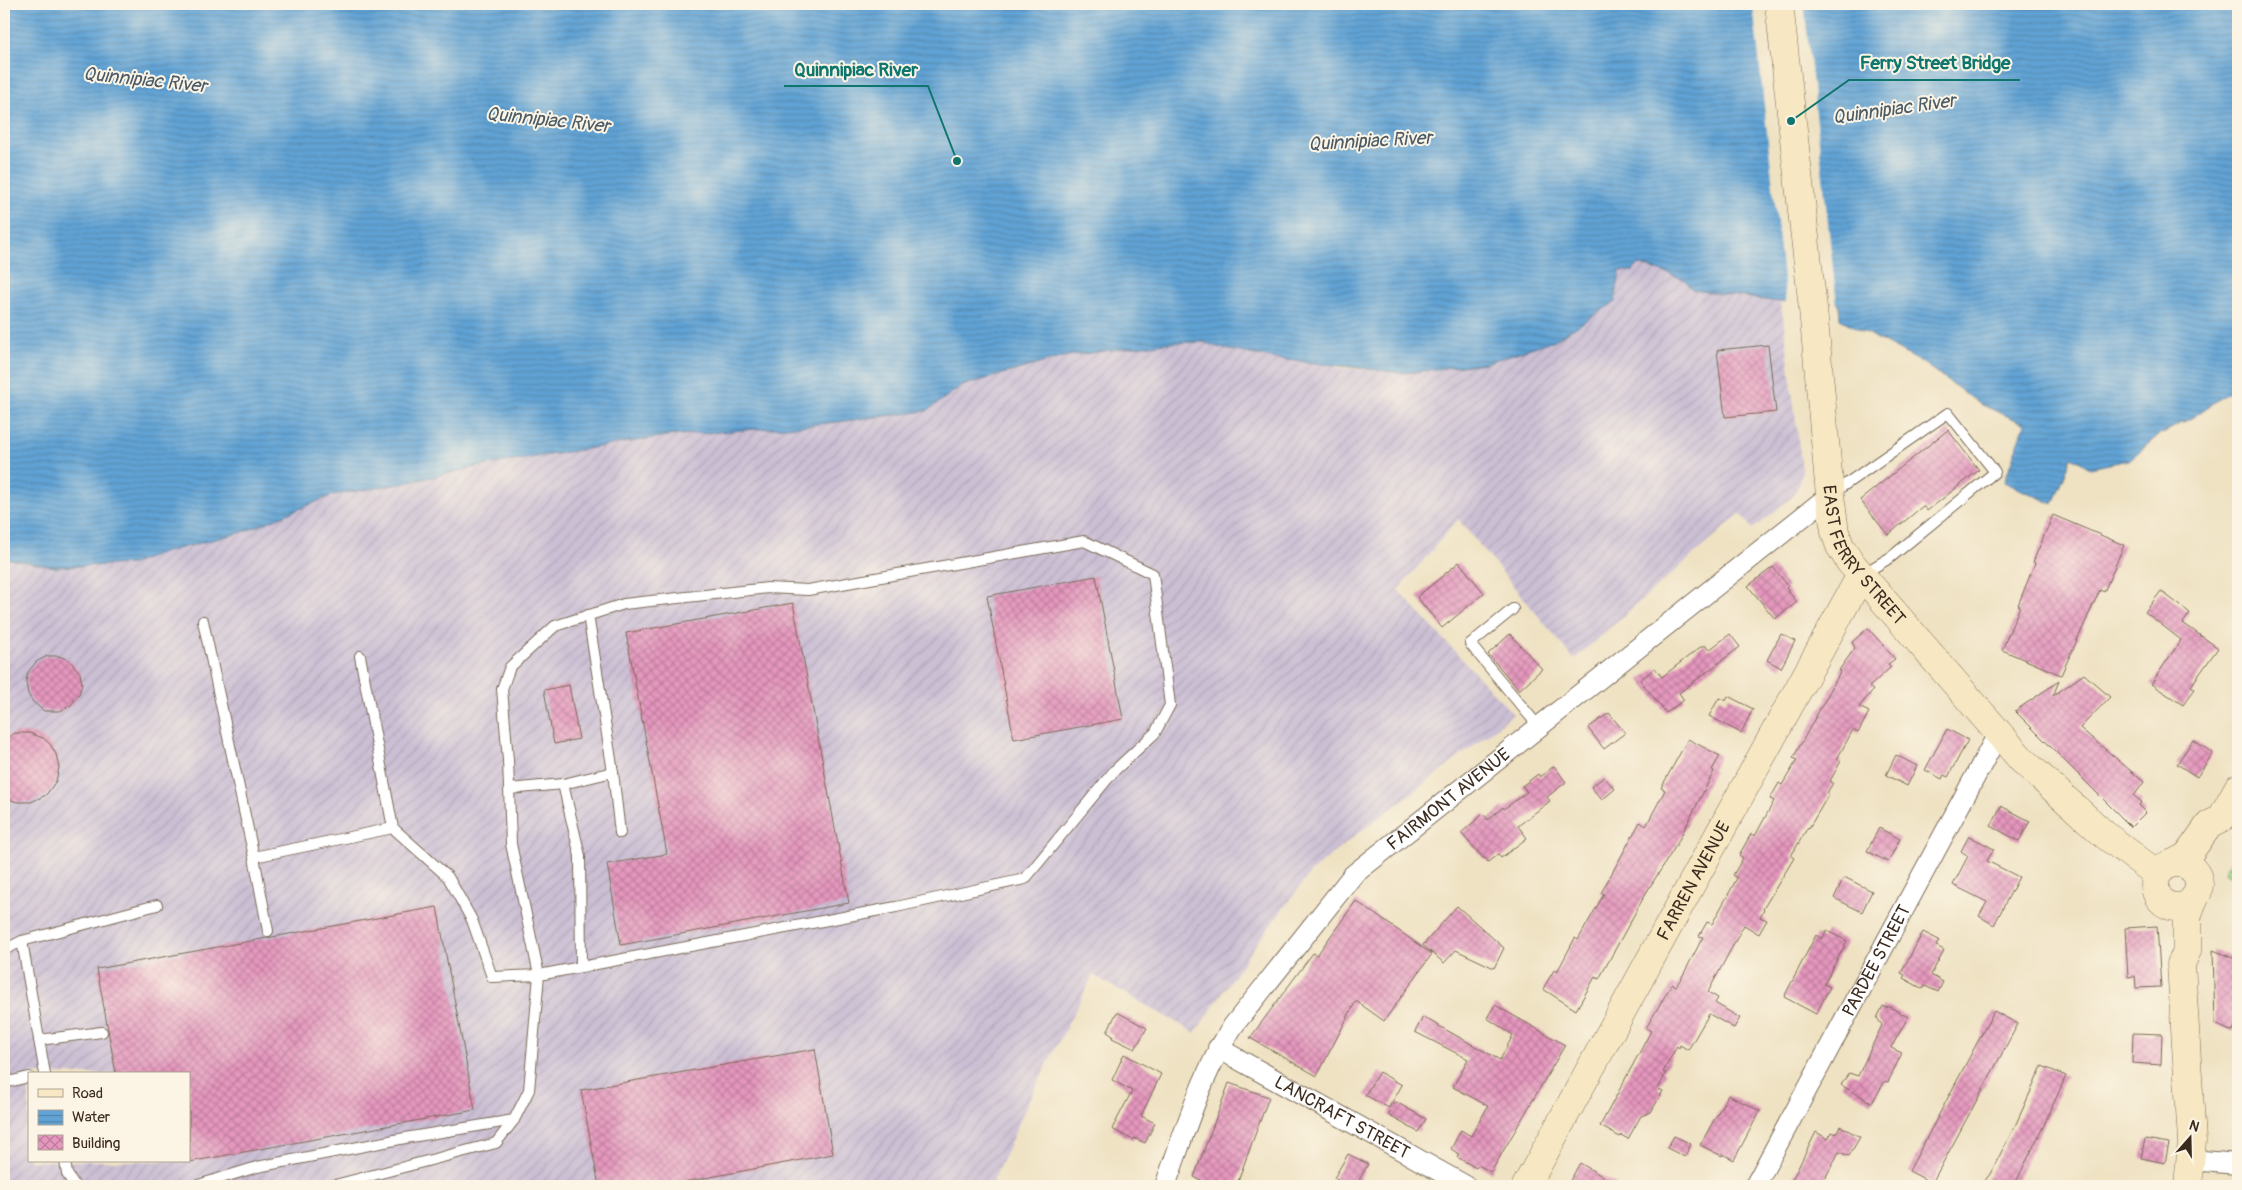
<svg xmlns="http://www.w3.org/2000/svg" width="2242" height="1190" viewBox="0 0 2242 1190" font-family="Pangolin,sans-serif">
  <style>
    .industrial { fill: url(#industrial-furrows); fill-rule: evenodd }
    .grass { fill: url(#grass-dots); stroke: #6b8459 }
    .water { fill: url(#water-rules); stroke: #4e667a }
    .pier { fill: #efe2c3 }
    .building { fill: url(#building-cross-hatch) }
    .lines { fill: none; stroke-linecap: round; stroke-linejoin: round }
    .lane-casing { stroke: #7a6a58; stroke-width: 12 }
    .street-casing { stroke: #7a6a58; stroke-width: 22 }
    .secondary-casing { stroke: #7a6a58; stroke-width: 29 }
    .lane { stroke: #fff; stroke-width: 10 }
    .street { stroke: #fff; stroke-width: 20 }
    .secondary { stroke: #f7e8c3; stroke-width: 28 }
    .labels { text-anchor: middle; dominant-baseline: central; stroke-width: 4; stroke-linejoin: round; paint-order: stroke }
    .street-label { font-size: 18px; fill: #3b2a1e; stroke: #fcf5e5 }
    .water-label { font-size: 19px; font-style: italic; fill: #4a5a67; stroke: #fcf5e5 }
    .leader { fill: none; stroke: #0f766e; stroke-width: 2 }
    .callout-dot { fill: #0f766e; stroke: #fcf5e5; stroke-width: 2 }
    .callout-label { font-size: 19px; text-anchor: middle; font-weight: bold; fill: #0f766e; stroke: #fcf5e5; stroke-width: 4; stroke-linejoin: round; paint-order: stroke }
  </style>
  <defs>
    <pattern id="industrial-furrows" width="10" height="10" patternUnits="userSpaceOnUse" patternTransform="scale(1.25)"><rect width="10" height="10" fill="#cbbfd4"/><path d="M-1 1l2-2M0 10L10 0M9 11l2-2" fill="none" stroke="#afa4b6"/></pattern>
    <pattern id="grass-dots" width="8" height="8" patternUnits="userSpaceOnUse" patternTransform="scale(1.25)"><rect width="8" height="8" fill="#9bdd94"/><path d="M2 2h.1M6 6h.1" fill="none" stroke="#86be7f" stroke-width="1.8" stroke-linecap="round"/></pattern>
    <pattern id="water-rules" width="6" height="5" patternUnits="userSpaceOnUse" patternTransform="scale(1.25)"><rect width="6" height="5" fill="#61a3d5"/><path d="M0 2.5h6" fill="none" stroke="#5185ac"/></pattern>
    <pattern id="building-cross-hatch" width="8" height="8" patternUnits="userSpaceOnUse" patternTransform="scale(1.25)"><rect width="8" height="8" fill="#e597be"/><path d="M0 0l8 8M0 8l8-8" fill="none" stroke="#bb7b9a"/></pattern>
  </defs>
  <rect width="100%" height="100%" fill="#fcf5e5"/>
  <filter id="ink" filterUnits="userSpaceOnUse"><feTurbulence type="fractalNoise" baseFrequency=".02" numOctaves="2"/><feDisplacementMap in="SourceGraphic" scale="10" xChannelSelector="R" yChannelSelector="G"/><feConvolveMatrix kernelMatrix="1 2 1 2 8 2 1 2 1" color-interpolation-filters="sRGB"/></filter>
  <filter id="wash" filterUnits="userSpaceOnUse"><feTurbulence type="fractalNoise" baseFrequency=".0096" numOctaves="4" result="noise"/><feDisplacementMap in="SourceGraphic" scale="20" xChannelSelector="R" yChannelSelector="G"/><feGaussianBlur stdDeviation="1.12" result="paint"/><feColorMatrix in="noise" values="0 0 0 0 0 0 0 0 0 0 0 0 0 0 0 0 0 1.4 0 .05"/><feComposite in="paint" operator="in"/></filter>
  <g filter="url(#wash)">
    <rect width="100%" height="100%" fill="#efe2c3"/>
    <path class="industrial" d="M 1638,264 L 1684,279 L 1694,290 L 1780,302 L 1783,316 L 1802,470 L 1800,482 L 1793,496 L 1753,529 L 1740,514 L 1574,659 L 1458,519 L 1398,590 L 1513,714 L 1457,759 L 1348,841 L 1311,872 L 1253,948 L 1195,1033 L 1093,975 L 1029,1100 L 991,1186 L 4,1186 L 4,558 L 55,567 L 132,564 L 162,553 L 246,531 L 333,495 L 400,484 L 481,466 L 666,436 L 811,425 L 927,411 L 961,386 L 996,376 L 1067,356 L 1165,343 L 1203,342 L 1342,368 L 1404,373 L 1486,363 L 1620,271 ZM 29,1074 L 189,1074 L 189,1161 L 29,1161 Z"/>
    <polygon class="grass" points="2238,845 2238,881 2224,873"/>
    <polygon class="water" points="4,4 2238,4 2238,386 2193,417 2159,435 2129,460 2090,468 2072,457 2053,504 2004,482 2025,424 1980,404 1923,363 1840,319 1839,304 1829,298 1780,302 1693,290 1684,279 1638,264 1633,271 1620,271 1615,302 1555,340 1486,363 1404,373 1278,359 1224,349 1203,342 1165,343 1067,356 996,376 961,386 927,411 811,425 666,436 481,466 400,484 333,495 246,531 162,553 132,564 55,567 4,558"/>
    <polygon class="pier" points="1753,4 1804,4 1837,306 1829,301 1786,304"/>
    <g id="blocks">
      <g class="building">
        <polygon points="1768,345 1776,412 1725,417 1717,350"/>
        <polygon points="1948,430 1979,470 1927,511 1923,506 1888,535 1860,500"/>
        <polygon points="2053,515 2124,545 2104,592 2100,590 2061,675 2002,650 2020,606 2018,605 2035,563 2033,562"/>
        <polygon points="1459,562 1484,593 1442,628 1417,597"/>
        <polygon points="1773,567 1788,586 1786,588 1797,602 1775,619 1748,586"/>
        <polygon points="1096,576 1123,719 1014,739 987,596"/>
        <polygon points="2161,591 2190,613 2183,623 2218,648 2191,686 2195,689 2183,705 2151,684 2181,640 2145,612"/>
        <polygon points="793,603 849,903 621,945 607,864 667,854 626,633"/>
        <polygon points="1868,628 1895,659 1888,664 1891,667 1869,687 1873,690 1859,707 1869,712 1858,733 1853,730 1837,759 1841,761 1830,781 1833,783 1827,793 1829,794 1809,828 1808,827 1791,856 1794,858 1763,909 1764,910 1760,917 1767,920 1759,934 1744,925 1708,992 1718,998 1715,1003 1740,1018 1734,1028 1709,1014 1688,1050 1680,1045 1679,1048 1677,1046 1663,1072 1666,1073 1658,1089 1663,1091 1651,1112 1641,1116 1628,1139 1621,1135 1620,1137 1600,1126 1651,1031 1646,1028 1672,984 1676,986 1682,977 1703,937 1699,936 1707,922 1712,924 1729,893 1737,878 1733,875 1743,858 1739,855 1751,834 1755,836 1774,801 1770,799 1779,783 1782,785 1797,760 1793,758 1841,671 1839,670 1855,648 1852,642"/>
        <polygon points="1510,634 1542,669 1519,690 1488,654"/>
        <polygon points="1730,634 1740,647 1679,693 1684,700 1666,713 1640,680 1655,668 1662,677 1699,648 1705,645 1709,650"/>
        <polygon points="1781,634 1795,641 1781,668 1767,660"/>
        <polygon points="47,656 59,656 69,660 80,673 82,684 79,694 71,705 60,711 44,711 33,702 28,694 26,682 28,672 36,662"/>
        <polygon points="2084,674 2110,697 2080,728 2144,782 2134,796 2142,802 2139,805 2146,812 2131,827 2015,711 2059,681 2053,696"/>
        <polygon points="569,685 579,739 554,744 544,690"/>
        <polygon points="1728,696 1753,709 1741,733 1709,716 1719,698 1726,701"/>
        <polygon points="1609,713 1625,733 1604,749 1588,728"/>
        <polygon points="1947,729 1968,740 1948,777 1944,775 1942,779 1925,770"/>
        <polygon points="15,733 30,733 43,738 50,744 56,754 59,768 56,781 46,795 31,802 17,802 4,797 4,739"/>
        <polygon points="1688,739 1720,756 1712,770 1714,771 1677,844 1646,893 1599,979 1595,977 1576,1010 1543,989 1554,970 1557,972 1575,938 1578,940 1604,894 1601,893 1640,822 1646,826 1665,790 1661,788"/>
        <polygon points="2193,740 2213,753 2197,777 2177,764"/>
        <polygon points="1896,755 1917,766 1907,786 1886,775"/>
        <polygon points="1554,766 1566,782 1547,797 1550,801 1518,826 1527,838 1501,858 1498,854 1488,862 1485,858 1484,859 1461,833 1483,814 1488,820 1503,807 1504,809 1527,792 1522,786 1538,774 1540,777"/>
        <polygon points="1604,777 1615,789 1602,800 1591,787"/>
        <polygon points="2001,806 2030,821 2019,841 1991,826"/>
        <polygon points="1879,828 1900,839 1888,862 1867,851"/>
        <polygon points="1969,836 1994,849 1987,861 2019,877 1994,925 1979,916 1987,902 1953,885 1968,856 1961,851"/>
        <polygon points="1844,877 1872,891 1862,912 1834,898"/>
        <polygon points="1356,901 1432,954 1384,1021 1356,1001 1317,1076 1250,1038 1313,953 1317,955"/>
        <polygon points="1457,906 1504,948 1494,968 1456,950 1444,963 1423,945"/>
        <polygon points="437,907 475,1110 189,1162 189,1074 116,1074 97,969"/>
        <polygon points="2157,926 2161,987 2136,988 2135,976 2128,977 2125,928"/>
        <polygon points="1827,931 1847,941 1824,984 1830,987 1816,1014 1784,997 1816,935 1822,939"/>
        <polygon points="1923,932 1939,940 1936,946 1944,950 1931,975 1943,982 1938,992 1925,986 1923,989 1903,978 1905,975 1901,973"/>
        <polygon points="2213,950 2238,960 2238,1019 2233,1032 2215,1024"/>
        <polygon points="1495,1005 1565,1045 1491,1172 1478,1165 1476,1168 1457,1157 1459,1154 1451,1149 1461,1130 1471,1136 1488,1106 1453,1087 1468,1059 1415,1032 1423,1017 1500,1060 1513,1035 1487,1018"/>
        <polygon points="1883,1006 1887,1008 1888,1006 1908,1017 1891,1048 1902,1053 1888,1082 1885,1081 1872,1103 1841,1085 1849,1073 1858,1076 1882,1025 1877,1018"/>
        <polygon points="1994,1011 2018,1024 1932,1183 1909,1171"/>
        <polygon points="1117,1012 1147,1028 1135,1049 1112,1038 1113,1036 1107,1032"/>
        <polygon points="2133,1033 2162,1034 2161,1065 2132,1063"/>
        <polygon points="815,1049 833,1154 663,1186 599,1186 581,1090"/>
        <polygon points="1124,1054 1161,1074 1141,1116 1155,1123 1145,1143 1134,1138 1133,1140 1112,1129 1132,1091 1112,1080"/>
        <polygon points="2042,1066 2066,1076 2044,1125 2014,1186 1981,1186 1990,1174 2016,1124"/>
        <polygon points="1379,1072 1402,1085 1389,1108 1365,1095"/>
        <polygon points="1229,1083 1269,1097 1236,1186 1199,1186 1201,1180 1194,1177"/>
        <polygon points="1728,1095 1760,1111 1734,1160 1723,1154 1722,1156 1700,1145"/>
        <polygon points="1396,1102 1426,1119 1418,1132 1388,1115"/>
        <polygon points="1840,1126 1860,1137 1849,1156 1839,1152 1821,1186 1789,1186 1816,1132 1828,1139 1832,1132 1836,1134"/>
        <polygon points="1674,1136 1691,1144 1685,1157 1667,1148"/>
        <polygon points="2145,1139 2169,1143 2165,1163 2141,1158"/>
        <polygon points="1348,1154 1368,1164 1356,1186 1349,1186 1334,1178"/>
        <polygon points="1580,1163 1619,1186 1567,1186"/>
      </g>
    </g>
  </g>
  <g filter="url(#ink)">
    <use href="#blocks" fill-opacity="0" stroke="#7a6a58" stroke-width="1"/>
    <g class="lines">
      <g class="lane-casing">
        <g id="lane">
          <polyline points="1833,493 1948,413 1995,472 1891,557 1863,574"/>
          <polyline points="1513,609 1470,644 1539,727"/>
          <polyline points="203,621 254,857 393,828"/>
          <polyline points="613,772 620,833"/>
          <polyline points="563,784 580,856 581,967"/>
          <polyline points="509,789 563,784 613,772 588,615"/>
          <polyline points="254,857 268,931"/>
          <polyline points="4,950 22,941"/>
          <polyline points="39,1040 102,1032"/>
          <polyline points="45,1074 22,941 157,905"/>
          <polyline points="4,1083 29,1077"/>
          <polyline points="65,1161 67,1174 75,1186"/>
          <polyline points="195,1186 257,1167 405,1138 514,1120"/>
          <polyline points="331,1186 496,1143 514,1120 529,1090 539,975 511,844 508,760 502,689 510,667 555,626 624,604 768,588 808,590 1084,541 1153,574 1170,705 1155,733 1114,771 1025,879 896,907 539,975 492,977 472,920 448,877 393,828 360,656"/>
        </g>
      </g>
      <g class="street-casing">
        <g id="street">
          <path id="s1" d="M 1218,1048 L 1466,1186"/>
          <polyline points="2191,1160 2238,1164"/>
          <path id="s2" d="M 1165,1186 C 1185,1132 1201,1075 1233,1026 L 1353,875 L 1830,495"/>
          <path id="s3" d="M 1755,1186 L 1998,734"/>
        </g>
      </g>
      <g class="secondary-casing">
        <g id="secondary">
          <path id="s4" d="M 1779,4 L 1813,309 L 1830,495 L 1835,532 L 1840,546 L 1850,562 L 2022,760 L 2105,835 L 2157,874"/>
          <circle cx="2177" cy="885" r="22"/>
          <polyline points="2174,863 2187,856 2209,825 2221,819 2238,788"/>
          <path id="s5" d="M 1526,1186 L 1861,575"/>
          <polyline points="2188,1186 2192,1141 2181,964 2187,951 2187,917 2194,898"/>
        </g>
      </g>
      <use href="#lane" class="lane"/>
      <use href="#street" class="street"/>
      <use href="#secondary" class="secondary"/>
    </g>
  </g>
  <g class="labels">
    <g class="street-label">
      <text stroke="none"><textPath href="#s4" startOffset="564">EAST FERRY STREET</textPath></text>
      <text stroke="none"><textPath href="#s2" startOffset="489">FAIRMONT AVENUE</textPath></text>
      <text stroke="none"><textPath href="#s5" startOffset="348">FARREN AVENUE</textPath></text>
      <text stroke="none"><textPath href="#s3" startOffset="256">PARDEE STREET</textPath></text>
      <text stroke="none"><textPath href="#s1" startOffset="142">LANCRAFT STREET</textPath></text>
    </g>
    <g class="water-label">
      <text transform="translate(145 80) rotate(6)">Quinnipiac River</text>
      <text transform="translate(1894 109) rotate(-8)">Quinnipiac River</text>
      <text transform="translate(548 120) rotate(6)">Quinnipiac River</text>
      <text transform="translate(1370 141) rotate(-3)">Quinnipiac River</text>
    </g>
  </g>
  <path class="leader" d="M1791 121L1849 80H2020M957 161L928 86H784"/>
  <g class="callout-dot">
    <circle cx="1791" cy="121" r="5"/>
    <circle cx="957" cy="161" r="5"/>
  </g>
  <g class="callout-label">
    <text x="1935" y="69">Ferry Street Bridge</text>
    <text x="856" y="76">Quinnipiac River</text>
  </g>
  <rect width="2242" height="1190" fill="none" stroke="#fcf5e5" stroke-width="20"/>
  <rect x="28" y="1072" width="162" height="90" fill="#fcf5e5" stroke="#afa495"/>
  <rect x="38" y="1089" width="25" height="8" fill="#f7e8c3" stroke="#afa495"/>
  <text x="72" y="1098" font-size="15" fill="#3b2a1e">Road</text>
  <rect x="38" y="1110" width="25" height="15" fill="url(#water-rules)" stroke="#afa495"/>
  <text x="72" y="1122" font-size="15" fill="#3b2a1e">Water</text>
  <rect x="38" y="1135" width="25" height="15" fill="url(#building-cross-hatch)" stroke="#afa495"/>
  <text x="72" y="1148" font-size="15" fill="#3b2a1e">Building</text>
  <g transform="translate(2190 1138) rotate(20)" stroke="#fcf5e5" stroke-width="4" paint-order="stroke">
  <path d="M0-4L9 19L0 12L-9 19Z" fill="#3b2a1e"/>
  <text y="-8" font-size="14" font-weight="bold" text-anchor="middle" fill="#3b2a1e">N</text>
  </g>
</svg>
